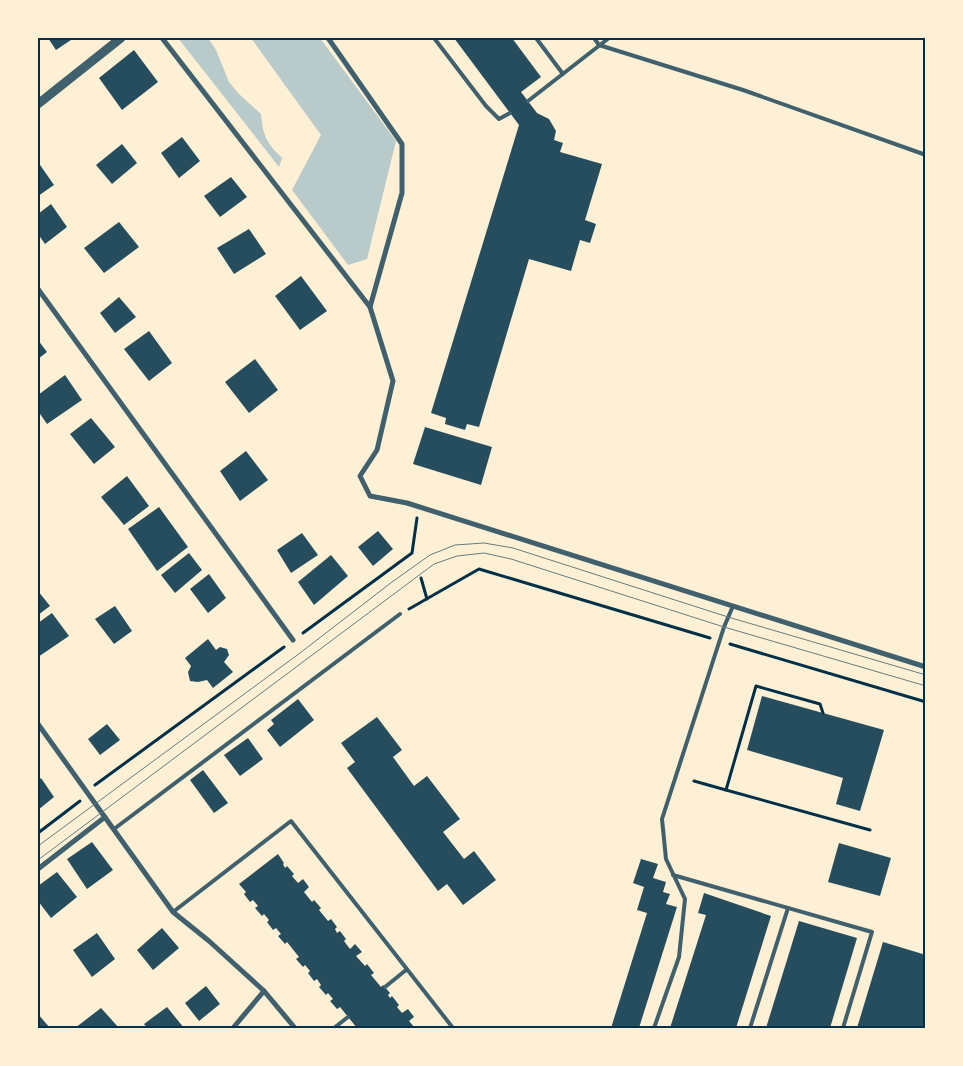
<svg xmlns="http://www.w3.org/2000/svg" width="963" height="1066" viewBox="0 0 963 1066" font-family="'Fira Sans Condensed',sans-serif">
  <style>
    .green { fill: #b9caca }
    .building { fill: #264d5e }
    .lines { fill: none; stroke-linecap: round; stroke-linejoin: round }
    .path { stroke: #003049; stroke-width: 3 }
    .service { stroke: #3f606c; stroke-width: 4 }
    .minor { stroke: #3f606c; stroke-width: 5 }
    .tertiary { stroke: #3f606c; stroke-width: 9 }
    .tram { stroke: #657d81; stroke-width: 1 }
    .neatline { fill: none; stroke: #003049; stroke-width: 2 }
  </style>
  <rect width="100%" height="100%" fill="#fdf0d5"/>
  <g class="green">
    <path d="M 178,38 L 208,38 L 216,50 L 229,82 L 239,94 L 261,114 C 263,136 266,142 282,158 L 279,167 Z"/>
    <polygon points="251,38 320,38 396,141 367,259 348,265 292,190 321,135"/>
  </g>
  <g class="building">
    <polygon points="48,38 74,38 56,50"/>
    <polygon points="454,38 512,38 541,77 521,92 537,113 549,119 556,131 554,140 563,143 560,152 602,164 585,220 596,224 590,243 580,240 571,271 529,259 479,427 467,424 465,430 445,424 446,418 431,413 519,125"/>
    <polygon points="134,50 158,82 122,110 99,78"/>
    <polygon points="182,137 200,161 179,178 161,153"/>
    <polygon points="122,144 137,163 112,184 96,165"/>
    <polygon points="38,162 54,185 38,196"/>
    <polygon points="231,177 247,197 220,217 204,196"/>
    <polygon points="51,204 67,227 45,244 38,234 38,214"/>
    <polygon points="119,222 139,247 104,273 84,248"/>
    <polygon points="249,229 266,254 234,274 217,248"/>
    <polygon points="301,276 327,311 300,330 275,296"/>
    <polygon points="119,297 136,317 115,333 100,313"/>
    <polygon points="149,331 172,363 149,381 124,349"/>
    <polygon points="38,340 47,352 38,359"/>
    <polygon points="255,359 278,390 249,413 225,382"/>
    <polygon points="65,375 82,400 47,424 38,411 38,395"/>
    <polygon points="91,418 115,447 94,464 70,434"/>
    <polygon points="425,427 492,447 481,485 413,464"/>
    <polygon points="246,451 268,480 240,501 220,471"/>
    <polygon points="127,476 149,506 124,525 101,497"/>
    <polygon points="159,507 188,547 157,571 128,529"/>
    <polygon points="378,531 393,549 373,566 358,547"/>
    <polygon points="302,533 318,555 291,573 277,550"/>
    <polygon points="189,553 202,570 175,593 161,575"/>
    <polygon points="331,555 348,576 314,605 298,582"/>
    <polygon points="209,574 226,598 208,613 190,589"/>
    <polygon points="38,591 50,606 38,615"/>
    <polygon points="115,606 132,631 114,644 95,619"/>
    <polygon points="52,613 69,636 38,657 38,623"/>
    <polygon points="208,639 216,650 220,647 227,649 229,655 224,662 233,672 213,688 207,680 198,682 190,681 188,672 191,666 185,658"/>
    <polygon points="762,696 884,730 860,811 836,804 843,778 747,750"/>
    <polygon points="298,699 314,720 280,747 267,730 274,724 271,720"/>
    <polygon points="377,717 402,750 393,757 414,786 427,776 460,819 443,832 464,859 474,851 496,880 463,905 447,884 438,891 347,768 355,762 341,743"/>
    <polygon points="107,724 120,740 100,755 88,739"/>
    <polygon points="248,738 263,759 240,776 224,755"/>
    <polygon points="203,770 228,803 214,813 190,780"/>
    <polygon points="41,778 54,797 38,810 38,781"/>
    <polygon points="92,842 113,870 87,889 67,859"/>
    <polygon points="839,843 891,858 880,896 828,882"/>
    <polygon points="278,854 284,863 283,864 285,868 287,866 294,874 292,876 298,883 303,879 309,887 304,892 312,902 314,900 321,908 319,910 328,921 331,919 337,927 335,929 337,933 340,931 346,939 344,941 350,949 355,944 362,952 356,956 365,966 367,964 374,973 371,975 381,987 383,985 390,993 388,995 390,998 392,996 399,1005 397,1007 402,1013 408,1009 414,1017 409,1021 415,1028 357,1028 340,1007 337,1009 330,1001 333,999 328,993 326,995 319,987 321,985 317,979 314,981 308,973 310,971 305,965 303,967 296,959 299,957 287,942 285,944 278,936 281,934 276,928 273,930 267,922 269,920 264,914 262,916 255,908 258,906 253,900 250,902 244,894 246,892 239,884"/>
    <polygon points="641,859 658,864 653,878 666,882 663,892 670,894 666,904 677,907 639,1028 611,1028 647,913 637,910 644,887 633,883"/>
    <polygon points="57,872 77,897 51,918 38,901 38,886"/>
    <polygon points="704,893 771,916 736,1028 670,1028 706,915 698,913"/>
    <polygon points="799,921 857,938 830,1028 766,1028"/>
    <polygon points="162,928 179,948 153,970 137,950"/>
    <polygon points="97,933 115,959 92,977 73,950"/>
    <polygon points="883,942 926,955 926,1020 923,1028 857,1028"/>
    <polygon points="206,986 220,1004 199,1021 185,1003"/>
    <polygon points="167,1007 184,1028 147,1028 144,1024"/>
    <polygon points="101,1008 119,1028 75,1028"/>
    <polygon points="38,1014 50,1028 38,1028"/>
  </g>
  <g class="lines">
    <g class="path">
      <polyline points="421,578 427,599"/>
      <polyline points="409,609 479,569 710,638"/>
      <polyline points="303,633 412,553 417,518"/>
      <polyline points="730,644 926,702"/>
      <polyline points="694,781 726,790 756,686 820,704 823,713"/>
      <polyline points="95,785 284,647"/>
      <polyline points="726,790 870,830"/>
      <polyline points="38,833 80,801"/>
    </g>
    <g class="service">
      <polyline points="434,38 486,106 499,119 510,113"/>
      <polyline points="536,38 563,74"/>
      <polyline points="594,38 599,45 743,90 926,155"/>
      <polyline points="528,101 609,38"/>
      <polyline points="114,829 400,614"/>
      <polyline points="673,875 872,932 843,1028"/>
      <polyline points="173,912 291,821 453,1028"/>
      <polyline points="385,987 406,970"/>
      <polyline points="334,1028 348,1017"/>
      <polyline points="654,1028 679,957 685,899 666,859 662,819 724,627 733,606"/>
      <polyline points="750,1028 788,908"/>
    </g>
    <g class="minor">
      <polyline points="162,38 370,307 393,381 377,450 360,476 370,496 407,503 926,667"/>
      <polyline points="328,38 402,144 402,193 370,307"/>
      <polyline points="38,289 293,640"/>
      <polyline points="38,724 173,912 209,941 264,991 295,1028"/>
      <polyline points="38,869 105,817"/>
      <polyline points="233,1028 264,991"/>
    </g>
    <polyline class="tertiary" points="38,104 121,38"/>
    <g class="tram">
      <polyline points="38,846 300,653 392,582 430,555 455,545 484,543 513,548 728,617 926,675"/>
      <polyline points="38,860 434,564 457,556 484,553 511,559 724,627 926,686"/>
    </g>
  </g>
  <rect width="963" height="1066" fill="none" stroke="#fdf0d5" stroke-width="78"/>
  <rect x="39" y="39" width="885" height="988" class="neatline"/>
</svg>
